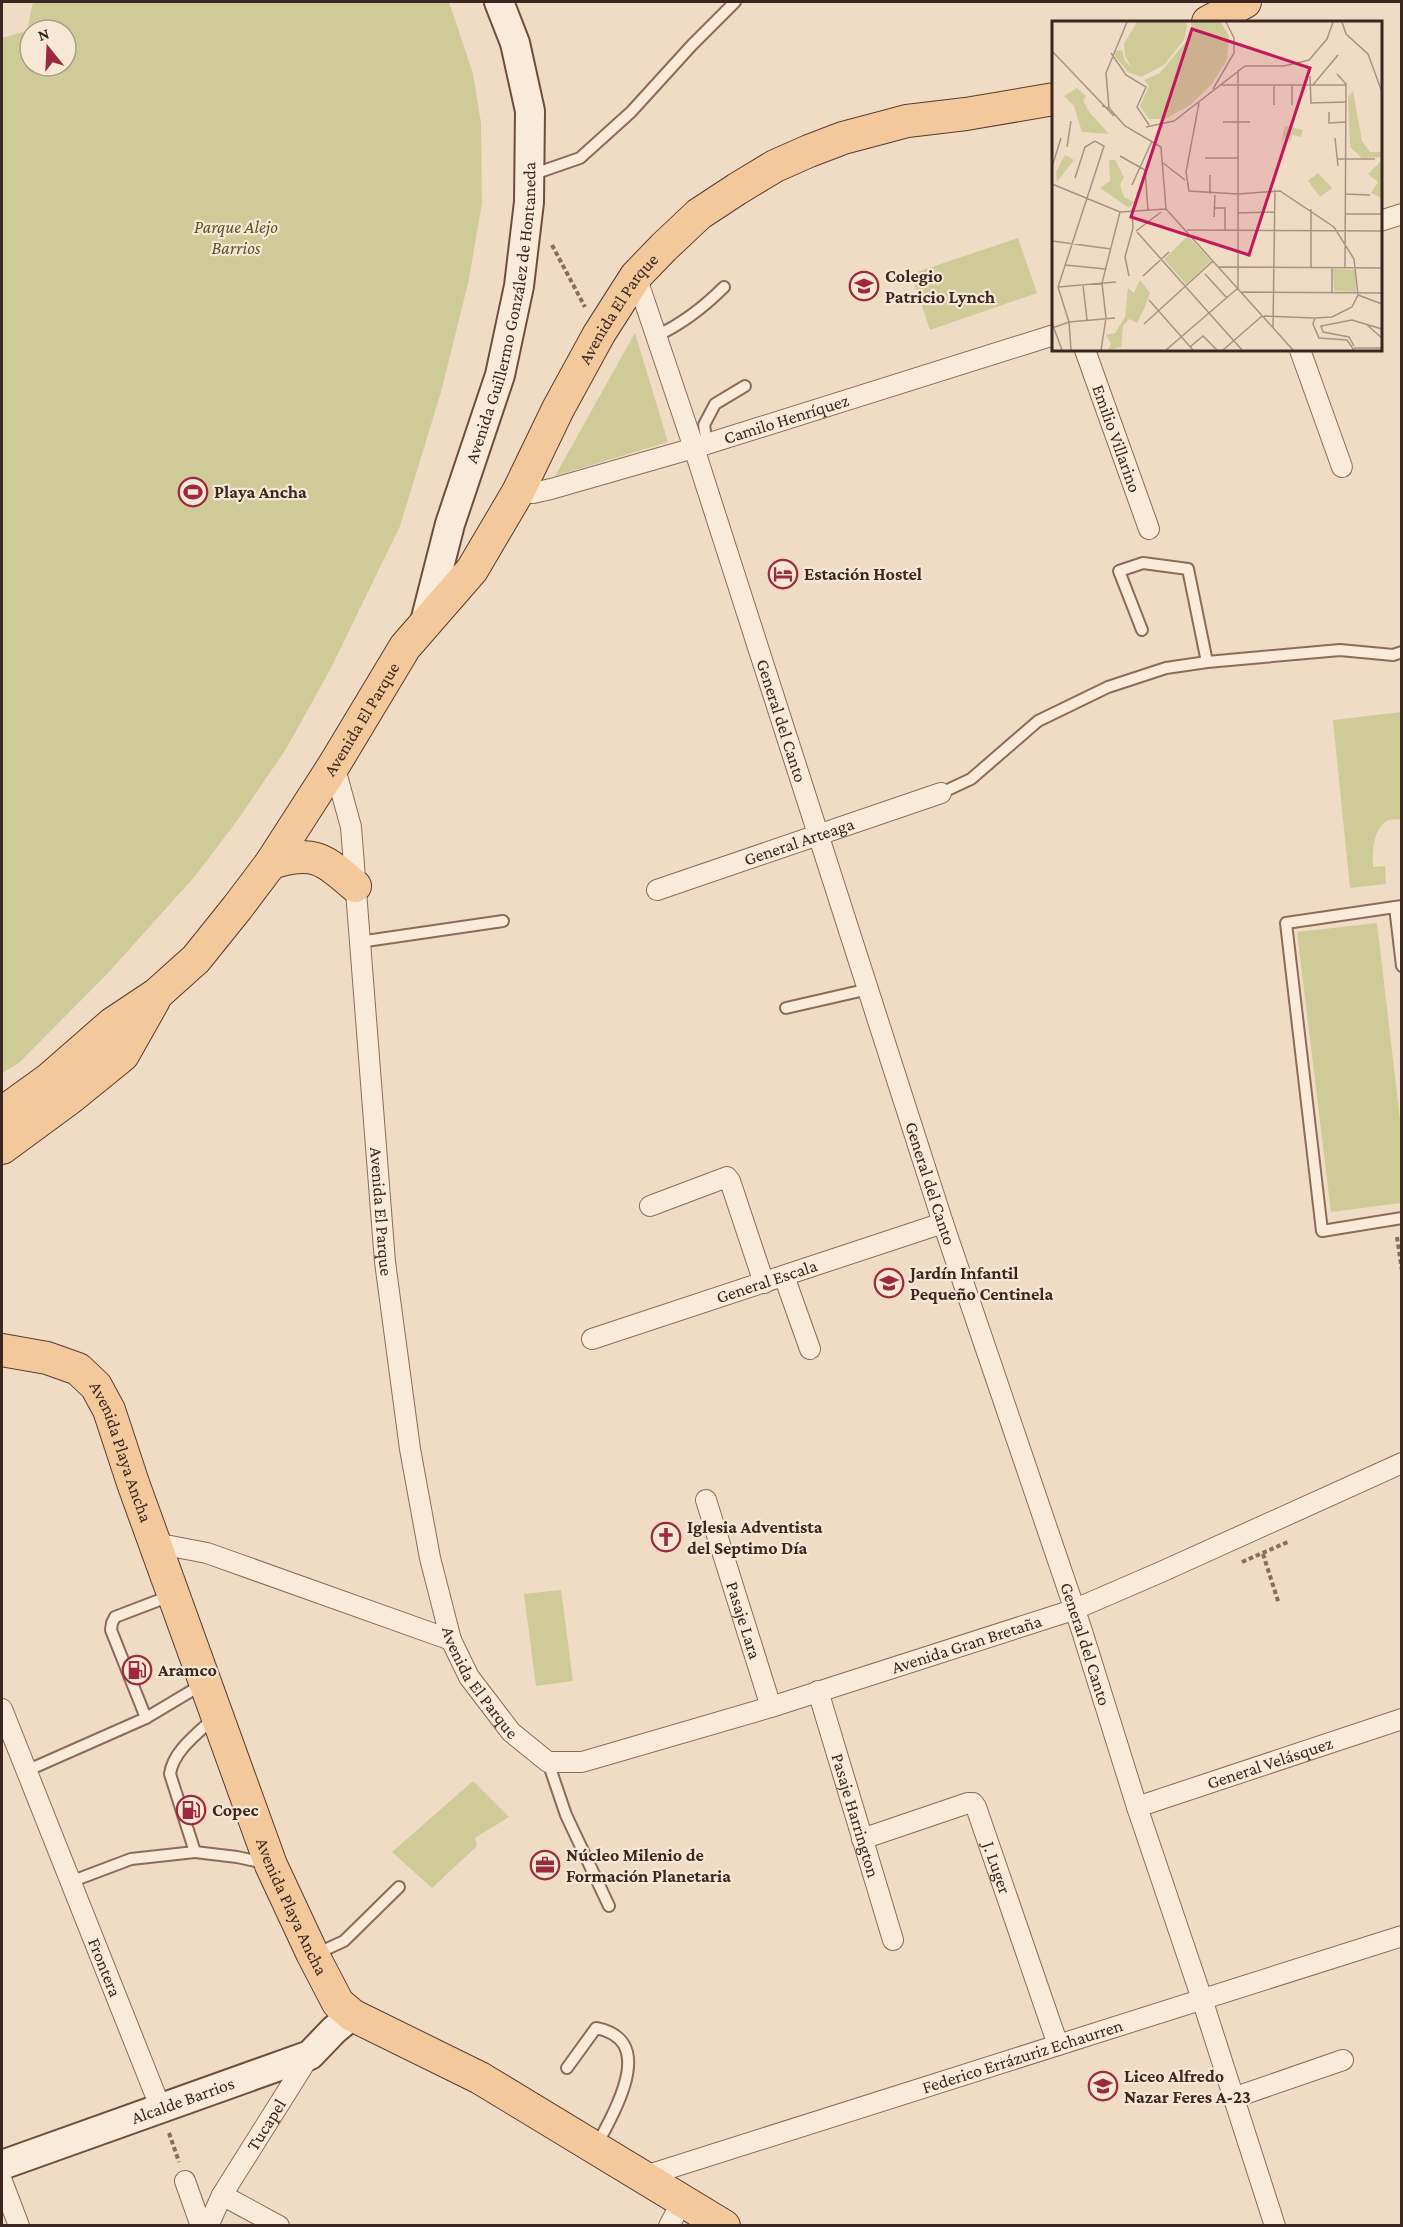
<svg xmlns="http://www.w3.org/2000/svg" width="1403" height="2227" viewBox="0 0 1403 2227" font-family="'Crimson Pro',serif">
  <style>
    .green { fill: #cecb98; fill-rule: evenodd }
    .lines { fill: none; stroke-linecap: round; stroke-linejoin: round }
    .lane-casing { stroke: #8b6c5a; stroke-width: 14 }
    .street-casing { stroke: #8b6c5a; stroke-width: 22 }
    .secondary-casing { stroke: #6d4d3d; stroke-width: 32 }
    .primary-casing { stroke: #593b2f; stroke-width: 34 }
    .path { stroke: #8b6c5a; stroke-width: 4; stroke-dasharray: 4.5 3; stroke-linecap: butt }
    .lane { stroke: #faead9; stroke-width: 10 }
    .street { stroke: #faead9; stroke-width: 20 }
    .secondary { stroke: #faead9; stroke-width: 28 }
    .primary { stroke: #f3c99c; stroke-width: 32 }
    .labels { text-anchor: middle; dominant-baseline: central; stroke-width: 4.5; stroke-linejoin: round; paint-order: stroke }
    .park-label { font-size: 18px; font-style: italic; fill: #545825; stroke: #f7e7d5 }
    .poi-label { font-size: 18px; font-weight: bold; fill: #3b271f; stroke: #f7e7d5; text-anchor: start }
    .street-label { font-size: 18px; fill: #3b271f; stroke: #f7e7d5 }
    .inset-road { fill: none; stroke: #a89383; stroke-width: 1.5 }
    .view { fill: #c2185b; fill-opacity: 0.15; stroke: #c2185b; stroke-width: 3 }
    .inset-edge { fill: none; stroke: #3b271f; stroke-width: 3 }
  </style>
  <rect width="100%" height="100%" fill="#f0dbc5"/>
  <g class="green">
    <path d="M 33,2 L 449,2 L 473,74 L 481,123 L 482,203 L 469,279 L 441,392 L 400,526 L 331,668 L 286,749 L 239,818 L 196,875 L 108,973 L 19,1063 L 2,1073 L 2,38 L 27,31 ZM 30,30 L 66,30 L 66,66 L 30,66 Z"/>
    <polygon points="1018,238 1037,293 930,330 911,274"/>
    <polygon points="635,333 668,442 555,476"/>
    <path d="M 1401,712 L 1401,820 C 1374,814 1372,849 1373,867 L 1385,866 L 1386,884 L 1350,888 L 1333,720 Z"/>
    <polygon points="1377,923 1401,1128 1401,1203 1331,1212 1297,932"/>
    <polygon points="561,1590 573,1681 536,1686 524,1594"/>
    <polygon points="473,1781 509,1817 475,1838 477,1846 432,1888 392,1852"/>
  </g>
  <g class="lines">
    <g class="lane-casing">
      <g id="lane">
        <polyline points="531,175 580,158 631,112 692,45 735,2"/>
        <path d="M 656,336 C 682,324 704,307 724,287"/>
        <polyline points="707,444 704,425 715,404 745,386"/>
        <polyline points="1142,630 1119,571 1143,563 1188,569 1207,662"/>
        <polyline points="941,793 971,779 1038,721 1108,687 1166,668 1207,662 1340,650 1393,655 1402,652"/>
        <polyline points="1402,906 1286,923 1322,1231 1402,1218"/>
        <polyline points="1395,907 1402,966"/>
        <polyline points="359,942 503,921"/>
        <polyline points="786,1008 869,989"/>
        <polyline points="170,1596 115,1617 112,1623 111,1630 146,1718 203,1684"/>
        <path d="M 215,1717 C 198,1733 173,1751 170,1774 L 195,1852 L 237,1857 L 265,1863"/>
        <polyline points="548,1762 566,1815 609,1906"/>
        <polyline points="26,1771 146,1718"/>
        <polyline points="70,1882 131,1859 195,1852"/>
        <polyline points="316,1954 344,1941 399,1887"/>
        <path d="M 567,2068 L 596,2028 C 659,2040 613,2113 596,2147"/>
      </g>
    </g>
    <g class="street-casing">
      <g id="street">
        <polyline points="1380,221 1402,214"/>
        <path id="s1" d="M 636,276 L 694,448 L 943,1223 L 1081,1628 L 1137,1807 L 1202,1999 L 1275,2226"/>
        <path id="s2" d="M 1085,350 L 1149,529"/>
        <polyline points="1300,350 1342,467"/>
        <path id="s3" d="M 518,492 L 533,493 L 551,489 L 694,448 L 1054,335"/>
        <path id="s4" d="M 334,765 L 351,827 L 385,1262 L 410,1449 L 430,1558 L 451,1640 L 469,1677 L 511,1732 L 548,1762 L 582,1762 L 771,1707 L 1073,1610 L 1161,1572 L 1402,1463"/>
        <path id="s5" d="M 657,890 L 941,793"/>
        <polyline points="650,1206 727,1177 730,1181 764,1283"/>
        <polyline points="784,1276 810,1349"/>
        <path id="s6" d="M 592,1339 L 943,1223"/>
        <path id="s7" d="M 706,1500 L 771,1707"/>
        <polyline points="155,1543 207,1553 451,1640"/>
        <path id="s8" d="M 818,1691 L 893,1940"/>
        <path id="s9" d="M 2,1709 L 161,2109"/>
        <path id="s10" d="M 1137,1807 L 1402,1719"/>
        <path id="s11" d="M 862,1839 L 968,1803 L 973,1803 L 976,1807 L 1058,2045"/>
        <polyline points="1233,2098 1343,2060"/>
        <path id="s12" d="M 645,2176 L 1402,1936"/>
        <polyline points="2,2181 19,2226"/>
        <polyline points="185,2181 201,2226"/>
        <polyline points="222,2195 279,2226"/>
        <path id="s13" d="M 208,2226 L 222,2195 L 310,2055"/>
        <polyline points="669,2226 682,2201"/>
      </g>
    </g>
    <g class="secondary-casing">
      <g id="secondary">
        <path id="s14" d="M 425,622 L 450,524 L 500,375 L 519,286 L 529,202 L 530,111 L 515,43 L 499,2"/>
        <path id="s15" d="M 2,2165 L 310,2055 L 334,2030 L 352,2015"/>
      </g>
    </g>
    <g class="primary-casing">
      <g id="primary">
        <polyline points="1208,22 1245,2"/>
        <path d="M 271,863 C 313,850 323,858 355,886"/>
        <path id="s16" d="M 2,1113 L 49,1079 L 112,1024 L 157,994 L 196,959 L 237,908 L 271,863 L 334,765 L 405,647 L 472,570 L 518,492 L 558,409 L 599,334 L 636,276 L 664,247 L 699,214 L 737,189 L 775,166 L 809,151 L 843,138 L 907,121 L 966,114 L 1054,99"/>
        <polyline points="2,1148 70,1098 123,1055 154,1000"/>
        <path id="s17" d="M 2,1350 L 47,1358 L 78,1369 L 96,1386 L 109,1410 L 133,1483 L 271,1865 L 313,1955 L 338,2003 L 352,2015 L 480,2078 L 724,2226"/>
      </g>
    </g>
    <g class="path">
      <polyline points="552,245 585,307"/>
      <polyline points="1397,1237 1402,1271"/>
      <polyline points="1263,1554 1279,1604"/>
      <polyline points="1242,1562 1290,1541"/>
      <polyline points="169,2133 179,2162"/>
    </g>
    <use href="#lane" class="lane"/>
    <use href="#street" class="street"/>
    <use href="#secondary" class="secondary"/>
    <use href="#primary" class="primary"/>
  </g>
  <defs>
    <g id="school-ring" transform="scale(1.5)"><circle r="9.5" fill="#f7e7d5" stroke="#9c293e" stroke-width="1.5"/><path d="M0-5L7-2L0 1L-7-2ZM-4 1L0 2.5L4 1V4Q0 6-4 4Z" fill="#9c293e"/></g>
    <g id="stadium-ring" transform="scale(1.5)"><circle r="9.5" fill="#f7e7d5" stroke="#9c293e" stroke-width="1.5"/><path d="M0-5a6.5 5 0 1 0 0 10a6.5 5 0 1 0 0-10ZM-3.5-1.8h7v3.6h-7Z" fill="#9c293e"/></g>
    <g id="hotel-ring" transform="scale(1.5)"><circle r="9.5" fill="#f7e7d5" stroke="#9c293e" stroke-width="1.5"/><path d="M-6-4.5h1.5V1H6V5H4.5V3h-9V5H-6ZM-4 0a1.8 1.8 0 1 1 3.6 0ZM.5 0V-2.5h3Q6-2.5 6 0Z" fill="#9c293e"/></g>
    <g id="church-ring" transform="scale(1.5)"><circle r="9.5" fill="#f7e7d5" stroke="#9c293e" stroke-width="1.5"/><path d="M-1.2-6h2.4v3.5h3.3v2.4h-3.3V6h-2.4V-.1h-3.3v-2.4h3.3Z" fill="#9c293e"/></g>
    <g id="fuel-ring" transform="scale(1.5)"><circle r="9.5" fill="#f7e7d5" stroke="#9c293e" stroke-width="1.5"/><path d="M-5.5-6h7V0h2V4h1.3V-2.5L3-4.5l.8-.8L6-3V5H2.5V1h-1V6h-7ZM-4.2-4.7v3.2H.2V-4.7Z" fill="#9c293e"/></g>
    <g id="office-ring" transform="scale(1.5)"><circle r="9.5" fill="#f7e7d5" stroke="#9c293e" stroke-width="1.5"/><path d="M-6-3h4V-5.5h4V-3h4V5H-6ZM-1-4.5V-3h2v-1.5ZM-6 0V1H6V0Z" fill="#9c293e"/></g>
  </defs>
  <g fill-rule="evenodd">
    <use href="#school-ring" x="864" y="286"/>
    <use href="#stadium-ring" x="193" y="492"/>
    <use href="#hotel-ring" x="783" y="574"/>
    <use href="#school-ring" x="889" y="1283"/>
    <use href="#church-ring" x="666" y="1537"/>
    <use href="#fuel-ring" x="137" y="1670"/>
    <use href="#fuel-ring" x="191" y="1810"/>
    <use href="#office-ring" x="545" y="1865"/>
    <use href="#school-ring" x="1103" y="2086"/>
  </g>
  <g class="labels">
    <g class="park-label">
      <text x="236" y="227">Parque Alejo<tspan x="236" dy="21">Barrios</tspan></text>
    </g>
    <g class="poi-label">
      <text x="885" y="276">Colegio<tspan x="885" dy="21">Patricio Lynch</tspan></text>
      <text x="214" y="492">Playa Ancha</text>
      <text x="804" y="574">Estación Hostel</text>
      <text x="910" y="1273">Jardín Infantil<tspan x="910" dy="21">Pequeño Centinela</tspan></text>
      <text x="687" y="1527">Iglesia Adventista<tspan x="687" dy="21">del Septimo Día</tspan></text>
      <text x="158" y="1670">Aramco</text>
      <text x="212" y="1810">Copec</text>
      <text x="566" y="1855">Núcleo Milenio de<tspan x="566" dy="21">Formación Planetaria</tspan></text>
      <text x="1124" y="2076">Liceo Alfredo<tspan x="1124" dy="21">Nazar Feres A-23</tspan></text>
    </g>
    <g class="street-label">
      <text stroke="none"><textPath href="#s16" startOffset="1026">Avenida El Parque</textPath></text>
      <text stroke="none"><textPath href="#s14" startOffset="320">Avenida Guillermo González de Hontaneda</textPath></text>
      <text stroke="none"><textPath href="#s3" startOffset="279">Camilo Henríquez</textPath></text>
      <text stroke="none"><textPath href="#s2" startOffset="94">Emilio Villarino</textPath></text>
      <text stroke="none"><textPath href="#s16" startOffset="540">Avenida El Parque</textPath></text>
      <text stroke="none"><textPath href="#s1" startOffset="468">General del Canto</textPath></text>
      <text stroke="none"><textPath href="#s5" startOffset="150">General Arteaga</textPath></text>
      <text stroke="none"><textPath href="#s1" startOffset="954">General del Canto</textPath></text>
      <text stroke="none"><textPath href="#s4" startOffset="450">Avenida El Parque</textPath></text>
      <text stroke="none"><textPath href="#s6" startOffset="184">General Escala</textPath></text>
      <text stroke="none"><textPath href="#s17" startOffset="174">Avenida Playa Ancha</textPath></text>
      <text stroke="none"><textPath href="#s7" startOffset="126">Pasaje Lara</textPath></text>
      <text stroke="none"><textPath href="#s4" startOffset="1479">Avenida Gran Bretaña</textPath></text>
      <text stroke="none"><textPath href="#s1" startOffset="1440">General del Canto</textPath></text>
      <text stroke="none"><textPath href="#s4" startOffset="936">Avenida El Parque</textPath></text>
      <text stroke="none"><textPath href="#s10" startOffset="140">General Velásquez</textPath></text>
      <text stroke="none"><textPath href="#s8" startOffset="130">Pasaje Harrington</textPath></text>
      <text stroke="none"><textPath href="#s11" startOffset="186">J. Luger</textPath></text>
      <text stroke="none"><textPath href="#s17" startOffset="660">Avenida Playa Ancha</textPath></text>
      <text stroke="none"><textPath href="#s9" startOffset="278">Frontera</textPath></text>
      <text stroke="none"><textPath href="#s12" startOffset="396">Federico Errázuriz Echaurren</textPath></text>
      <text stroke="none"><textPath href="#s15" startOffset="192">Alcalde Barrios</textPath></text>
      <text stroke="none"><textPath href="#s13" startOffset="117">Tucapel</textPath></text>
    </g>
  </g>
  <g transform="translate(1052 21)">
    <rect width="330" height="330" fill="#f0dbc5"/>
    <path d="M 85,1 L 134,1 L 135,5 L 132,19 L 112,44 L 89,56 L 76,51 L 63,35 L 64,30 L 70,29 L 73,40 L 80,47 L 73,35 L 72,23 ZM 138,1 L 169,1 L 177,15 L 175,39 L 159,64 L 138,84 L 113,98 L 97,98 L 88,85 L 97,65 L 92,59 L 108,52 L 142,11 ZM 25,67 L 34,75 L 31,80 L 38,92 L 57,113 L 30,111 L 22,85 L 12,75 ZM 301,70 L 310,120 L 318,131 L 330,131 L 330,136 L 310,137 L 298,126 L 296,75 ZM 233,105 L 251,109 L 249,116 L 240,114 L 238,122 L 235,115 L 229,120 ZM 13,134 L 22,139 L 5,161 L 4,151 ZM 57,139 L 63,139 L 72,156 L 68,164 L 72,176 L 82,181 L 77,187 L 48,167 L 58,160 ZM 330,139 L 330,191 L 329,191 L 329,177 L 319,172 L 326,161 L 316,153 ZM 266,152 L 280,167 L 268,176 L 256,160 ZM 136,215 L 159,240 L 134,263 L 112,238 ZM 281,248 L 303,249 L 304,271 L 282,270 ZM 88,259 L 98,272 L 92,288 L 85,302 L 77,298 L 71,305 L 69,326 L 56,329 L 59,323 L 54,314 L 63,312 L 73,296 L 76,267 L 82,272 Z" fill="#cecb98"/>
    <path class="inset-road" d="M 290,1 L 294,13 L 316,33 L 330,71M 0,30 L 62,95M 59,32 L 74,54 L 94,66 L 85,86 L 97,104M 285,53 L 294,63 L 293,246M 258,55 L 259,82 L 295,81M 170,64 L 294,64M 222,65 L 222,84M 240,65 L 240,84M 260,65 L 286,34M 161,68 L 182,32 L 182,17 L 174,1M 147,82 L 134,151 L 137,170 L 186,173 L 228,170 L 282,206 L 302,238 L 306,274 L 300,286 L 280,296 L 263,297 L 261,303 L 267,317 L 295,319 L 302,329M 50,85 L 57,87 L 73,105 L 109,126 L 114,188 L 241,329M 57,87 L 54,52 L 75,1M 277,91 L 277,102 L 294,101M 171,101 L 198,101M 94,106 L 122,100 L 193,45 L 232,45 L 257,39 L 275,18 L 281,1M 283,117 L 286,145M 15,126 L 19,100M 68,135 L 93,149 L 96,190M 153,137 L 186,137M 286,138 L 323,138M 111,142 L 133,159M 0,146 L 9,117M 0,163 L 68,191 L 114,188M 80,164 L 100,120M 158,173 L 158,154M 293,173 L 318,174M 162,187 L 173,187 L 173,209M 186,192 L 223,191M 293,193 L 330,193M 162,196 L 163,174M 135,209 L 330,210M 84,210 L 109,191M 85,211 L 190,329M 0,220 L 59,228M 13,244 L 53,248M 167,246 L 330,247M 259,247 L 259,188M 153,253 L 175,277M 77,255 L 73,236 L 81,207 L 80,191M 91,255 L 117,231M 31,264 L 35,299M 6,266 L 64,261M 190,271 L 330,272M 280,272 L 280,247M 306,274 L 330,283M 97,279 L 141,329M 212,295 L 262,297M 0,302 L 10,329M 92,303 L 161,240M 314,303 L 330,317M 221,306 L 223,169M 0,307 L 17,301 L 63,297M 302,325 L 297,316 L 271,311 L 269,305 L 300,299 L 330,308M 138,326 L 151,315 L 165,329M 302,327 L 330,327M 19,329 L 17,301 L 6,266 L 52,125 L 43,120 L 33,126 L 23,157M 49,329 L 54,297 L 50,262 L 68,191M 114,329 L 186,267 L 186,49M 171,329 L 210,295"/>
    <path class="view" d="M 140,8 L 258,47 L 197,234 L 79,196 Z"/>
    <rect width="330" height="330" class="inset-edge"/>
  </g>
  <rect width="1403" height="2227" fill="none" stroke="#3b271f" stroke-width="6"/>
  <g transform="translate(48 48) rotate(342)"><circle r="28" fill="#f7e7d5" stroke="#ac9a8c" stroke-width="1.5"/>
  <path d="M0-4.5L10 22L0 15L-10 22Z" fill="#9c293e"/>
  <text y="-9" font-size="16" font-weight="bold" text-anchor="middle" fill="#3b271f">N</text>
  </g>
</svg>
